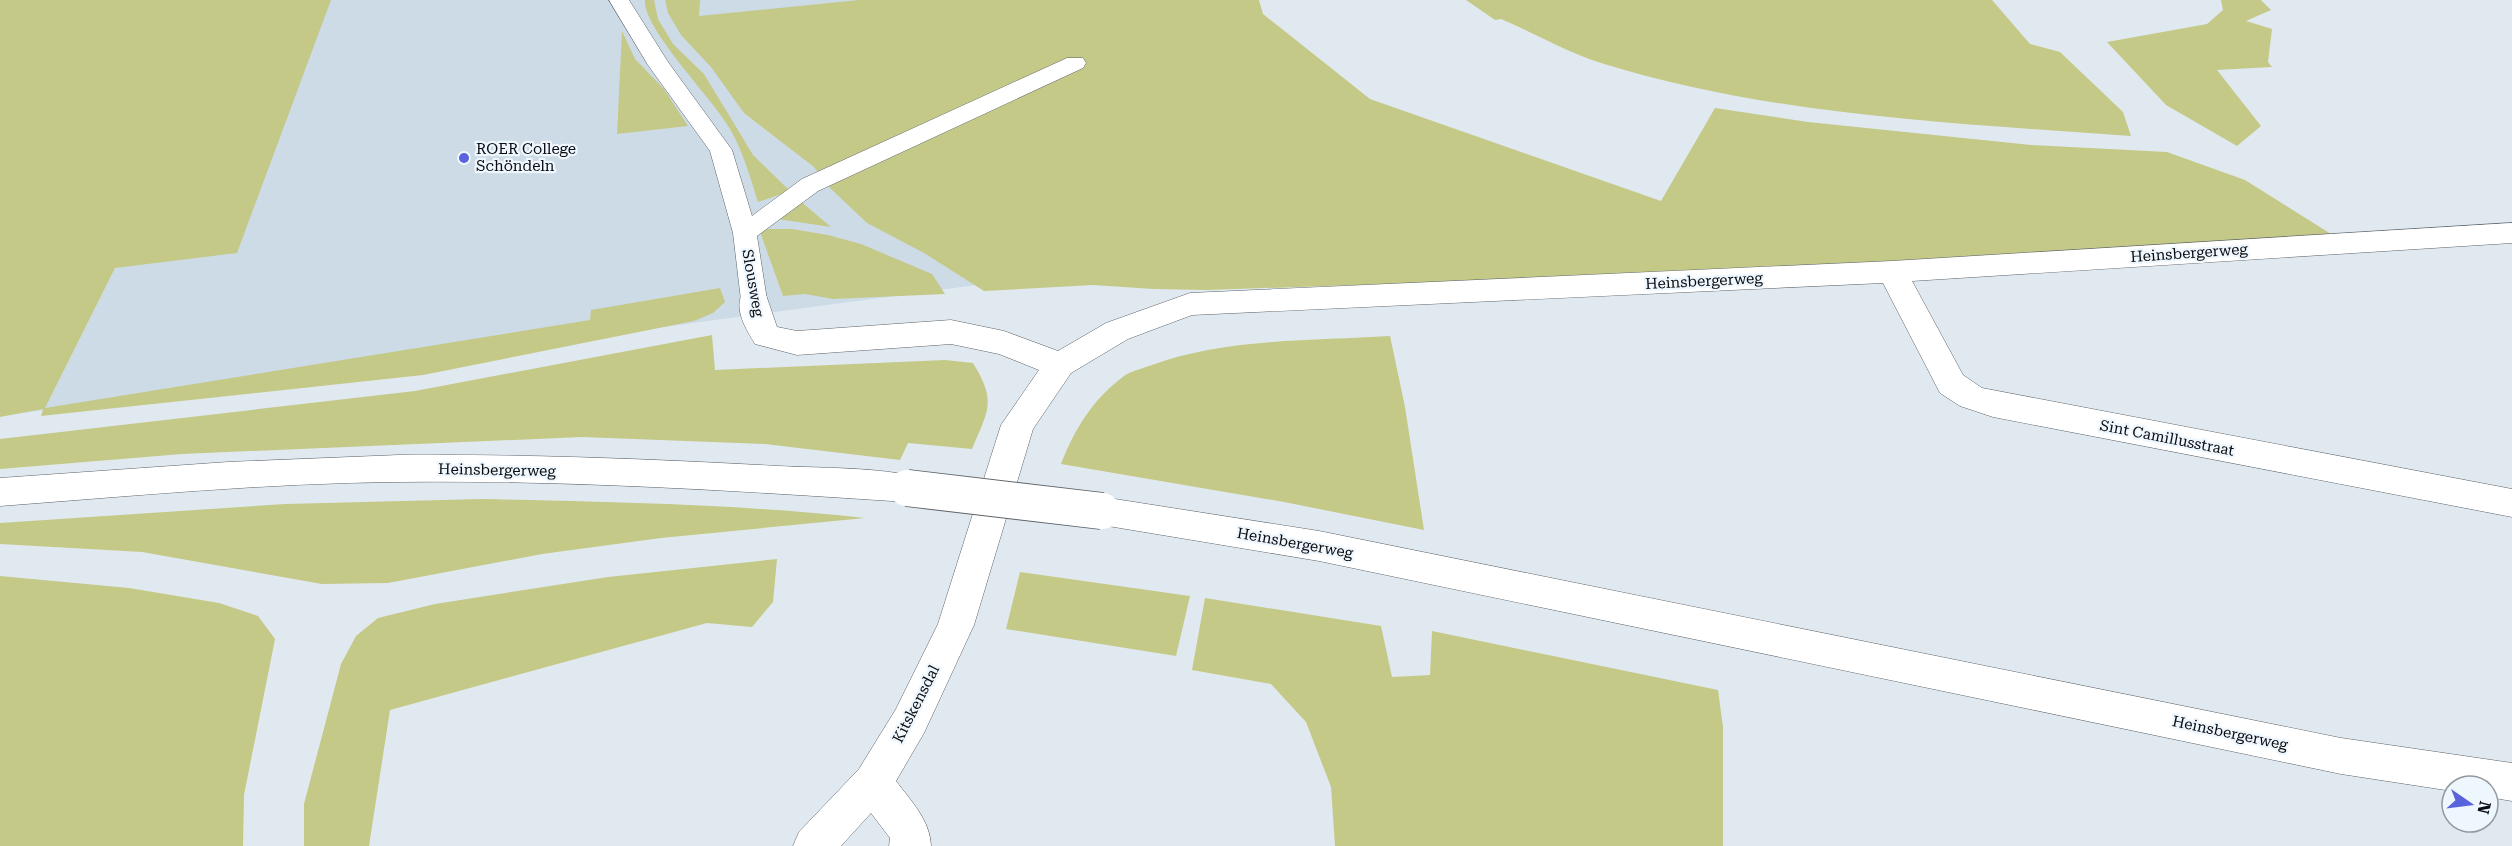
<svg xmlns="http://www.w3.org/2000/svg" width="2512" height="846" viewBox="0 0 2512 846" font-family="'Roboto Serif',serif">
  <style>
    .built { fill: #cddbe7 }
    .green { fill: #c4c987 }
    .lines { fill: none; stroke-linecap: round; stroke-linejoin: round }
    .service-casing { stroke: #5c6369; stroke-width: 1 }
    .minor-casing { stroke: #5c6369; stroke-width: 1 }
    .secondary-casing { stroke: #5c6369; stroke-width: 1 }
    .service { fill: #fff; fill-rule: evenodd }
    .minor { fill: #fff; fill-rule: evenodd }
    .secondary { fill: #fff; fill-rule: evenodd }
    .secondary-bridge-casing { stroke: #5c6369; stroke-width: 38; stroke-linecap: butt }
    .secondary-bridge { stroke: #fff; stroke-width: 36 }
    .poi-dot { fill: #5964dc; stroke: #eef7fe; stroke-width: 2 }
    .labels { text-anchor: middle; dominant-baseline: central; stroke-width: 4.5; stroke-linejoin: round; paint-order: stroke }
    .poi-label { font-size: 15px; fill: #0a0c0f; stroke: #eef7fe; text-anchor: start }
    .street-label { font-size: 15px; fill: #0a0c0f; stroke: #eef7fe }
  </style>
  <rect width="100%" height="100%" fill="#e1e9f0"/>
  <polygon class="built" points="269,0 1189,0 1208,254 0,416"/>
  <g class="green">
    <polygon points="0,0 331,0 237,253 115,268 45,408 590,320 591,310 720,288 725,302 713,313 694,321 423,375 41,416 43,409 0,417"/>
    <path d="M 645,0 L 654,0 L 658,19 L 673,44 L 704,74 L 753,155 L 790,191 L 758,202 C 750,177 743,151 730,129 C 714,100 642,28 645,0 Z"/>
    <polygon points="665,0 700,0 699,16 859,0 1259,0 1263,14 1370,99 1661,201 1715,108 1808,122 2031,145 2167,152 2245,180 2331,234 2265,241 1833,269 1207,290 1153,289 1093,285 984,291 924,253 867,223 830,188 814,167 744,113 711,67 681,35 668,13"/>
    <path d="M 1466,0 L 1992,0 L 2030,44 L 2060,52 L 2123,112 L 2131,136 C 1953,123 1772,116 1601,63 C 1567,52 1534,33 1501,19 L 1495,20 Z"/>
    <polygon points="2221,0 2261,0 2271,10 2246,21 2272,29 2268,62 2272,67 2217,70 2261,126 2237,146 2166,105 2107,42 2207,24 2223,10"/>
    <polygon points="622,31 635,59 664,89 688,126 617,134"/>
    <polygon points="799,200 831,227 771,218"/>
    <polygon points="759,229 792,229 828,235 861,244 932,274 945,294 833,299 805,294 783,296"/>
    <path d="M 712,335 L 715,370 L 945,360 L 973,363 C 997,402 988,410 972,449 L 908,443 L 900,460 L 765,444 L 582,437 L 182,454 L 0,469 L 0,439 L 415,391 Z"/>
    <path d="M 1390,336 L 1405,407 L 1424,530 L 1284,502 L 1061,464 C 1075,428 1093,399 1124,376 C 1131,371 1141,369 1149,366 C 1224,338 1311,341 1390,336 Z"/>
    <path d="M 482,499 C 610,502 737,504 865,518 L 661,538 L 542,554 L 388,583 L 322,584 L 142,552 L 0,544 L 0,523 L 285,504 Z"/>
    <polygon points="777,559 773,602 752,627 707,623 390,710 369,846 304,846 304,804 341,664 356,636 378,618 435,604 608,577"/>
    <polygon points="1020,572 1190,596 1176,656 1006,629"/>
    <polygon points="0,576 129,588 219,603 258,616 275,639 244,795 243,846 0,846"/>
    <polygon points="1205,598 1381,626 1392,677 1430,675 1432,631 1718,690 1723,727 1723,846 1335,846 1331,787 1306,722 1271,684 1192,670"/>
  </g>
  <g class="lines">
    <g class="service-casing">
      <polygon id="service" points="609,0 629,0 668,62 732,150 752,216 802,179 1067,58 1083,58 1086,63 1083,68 818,191 757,236 767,300 763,306 754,309 745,306 741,300 733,233 710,151 648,65"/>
    </g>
    <g class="minor-casing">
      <path id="minor" d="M 2512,223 L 2512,243 L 1912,281 L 1963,375 L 1982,388 L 2512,489 L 2512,517 L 1993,417 L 1960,406 L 1940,393 L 1883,283 L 1192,315 L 1128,339 L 1071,373 L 1033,429 L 974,625 L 924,733 L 896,781 C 911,801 930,820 931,846 L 889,846 L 890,838 L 871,813 L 841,846 L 793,846 L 799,832 L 859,769 L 896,709 L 938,624 L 1001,425 L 1039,370 L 999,354 L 951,344 L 797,355 L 755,344 C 746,329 733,309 743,292 L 754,289 L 765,292 L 777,327 L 797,331 L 951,320 L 1004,331 L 1058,351 L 1106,323 L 1190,293 L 1892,261 Z"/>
    </g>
    <g class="secondary-casing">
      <g id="secondary">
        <path d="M 399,455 C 526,454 652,459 778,466 C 817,468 884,467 919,478 L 924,488 L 919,498 L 907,502 C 739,491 570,480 401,482 C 267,483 133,496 0,506 L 0,478 L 228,462 Z"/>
        <polygon points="1102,497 1319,531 2341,738 2512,763 2512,801 2488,797 2488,786 2452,786 2452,791 2341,774 1319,561 1102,525 1090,521 1085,511 1090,501"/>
      </g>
    </g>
    <use href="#service" class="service"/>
    <use href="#minor" class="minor"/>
    <use href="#secondary" class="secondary"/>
    <g class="secondary-bridge-casing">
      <polyline id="secondary-bridge" points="907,488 1102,511"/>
    </g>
    <use href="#secondary-bridge" class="secondary-bridge"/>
  </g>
  <circle class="poi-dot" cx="464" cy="158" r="6"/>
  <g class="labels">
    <g class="poi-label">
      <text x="476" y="149">ROER College<tspan x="476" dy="17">Schöndeln</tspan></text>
    </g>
    <g class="street-label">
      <text transform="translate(2189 253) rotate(-4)">Heinsbergerweg</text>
      <text transform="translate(1704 281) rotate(-3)">Heinsbergerweg</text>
      <text transform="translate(753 283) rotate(80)">Slousweg</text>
      <text transform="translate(2167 438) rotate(11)">Sint Camillusstraat</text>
      <text transform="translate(497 470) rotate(1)">Heinsbergerweg</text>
      <text transform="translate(1295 543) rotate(10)">Heinsbergerweg</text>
      <text transform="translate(916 704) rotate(-63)">Kitskensdal</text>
      <text transform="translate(2230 733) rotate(12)">Heinsbergerweg</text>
    </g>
  </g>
  <g transform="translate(2470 804) rotate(104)"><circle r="28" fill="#eef7fe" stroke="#93999e" stroke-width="1.5"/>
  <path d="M0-4.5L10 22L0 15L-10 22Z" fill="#5964dc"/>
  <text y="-9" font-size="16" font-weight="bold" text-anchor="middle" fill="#0a0c0f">N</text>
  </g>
</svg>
